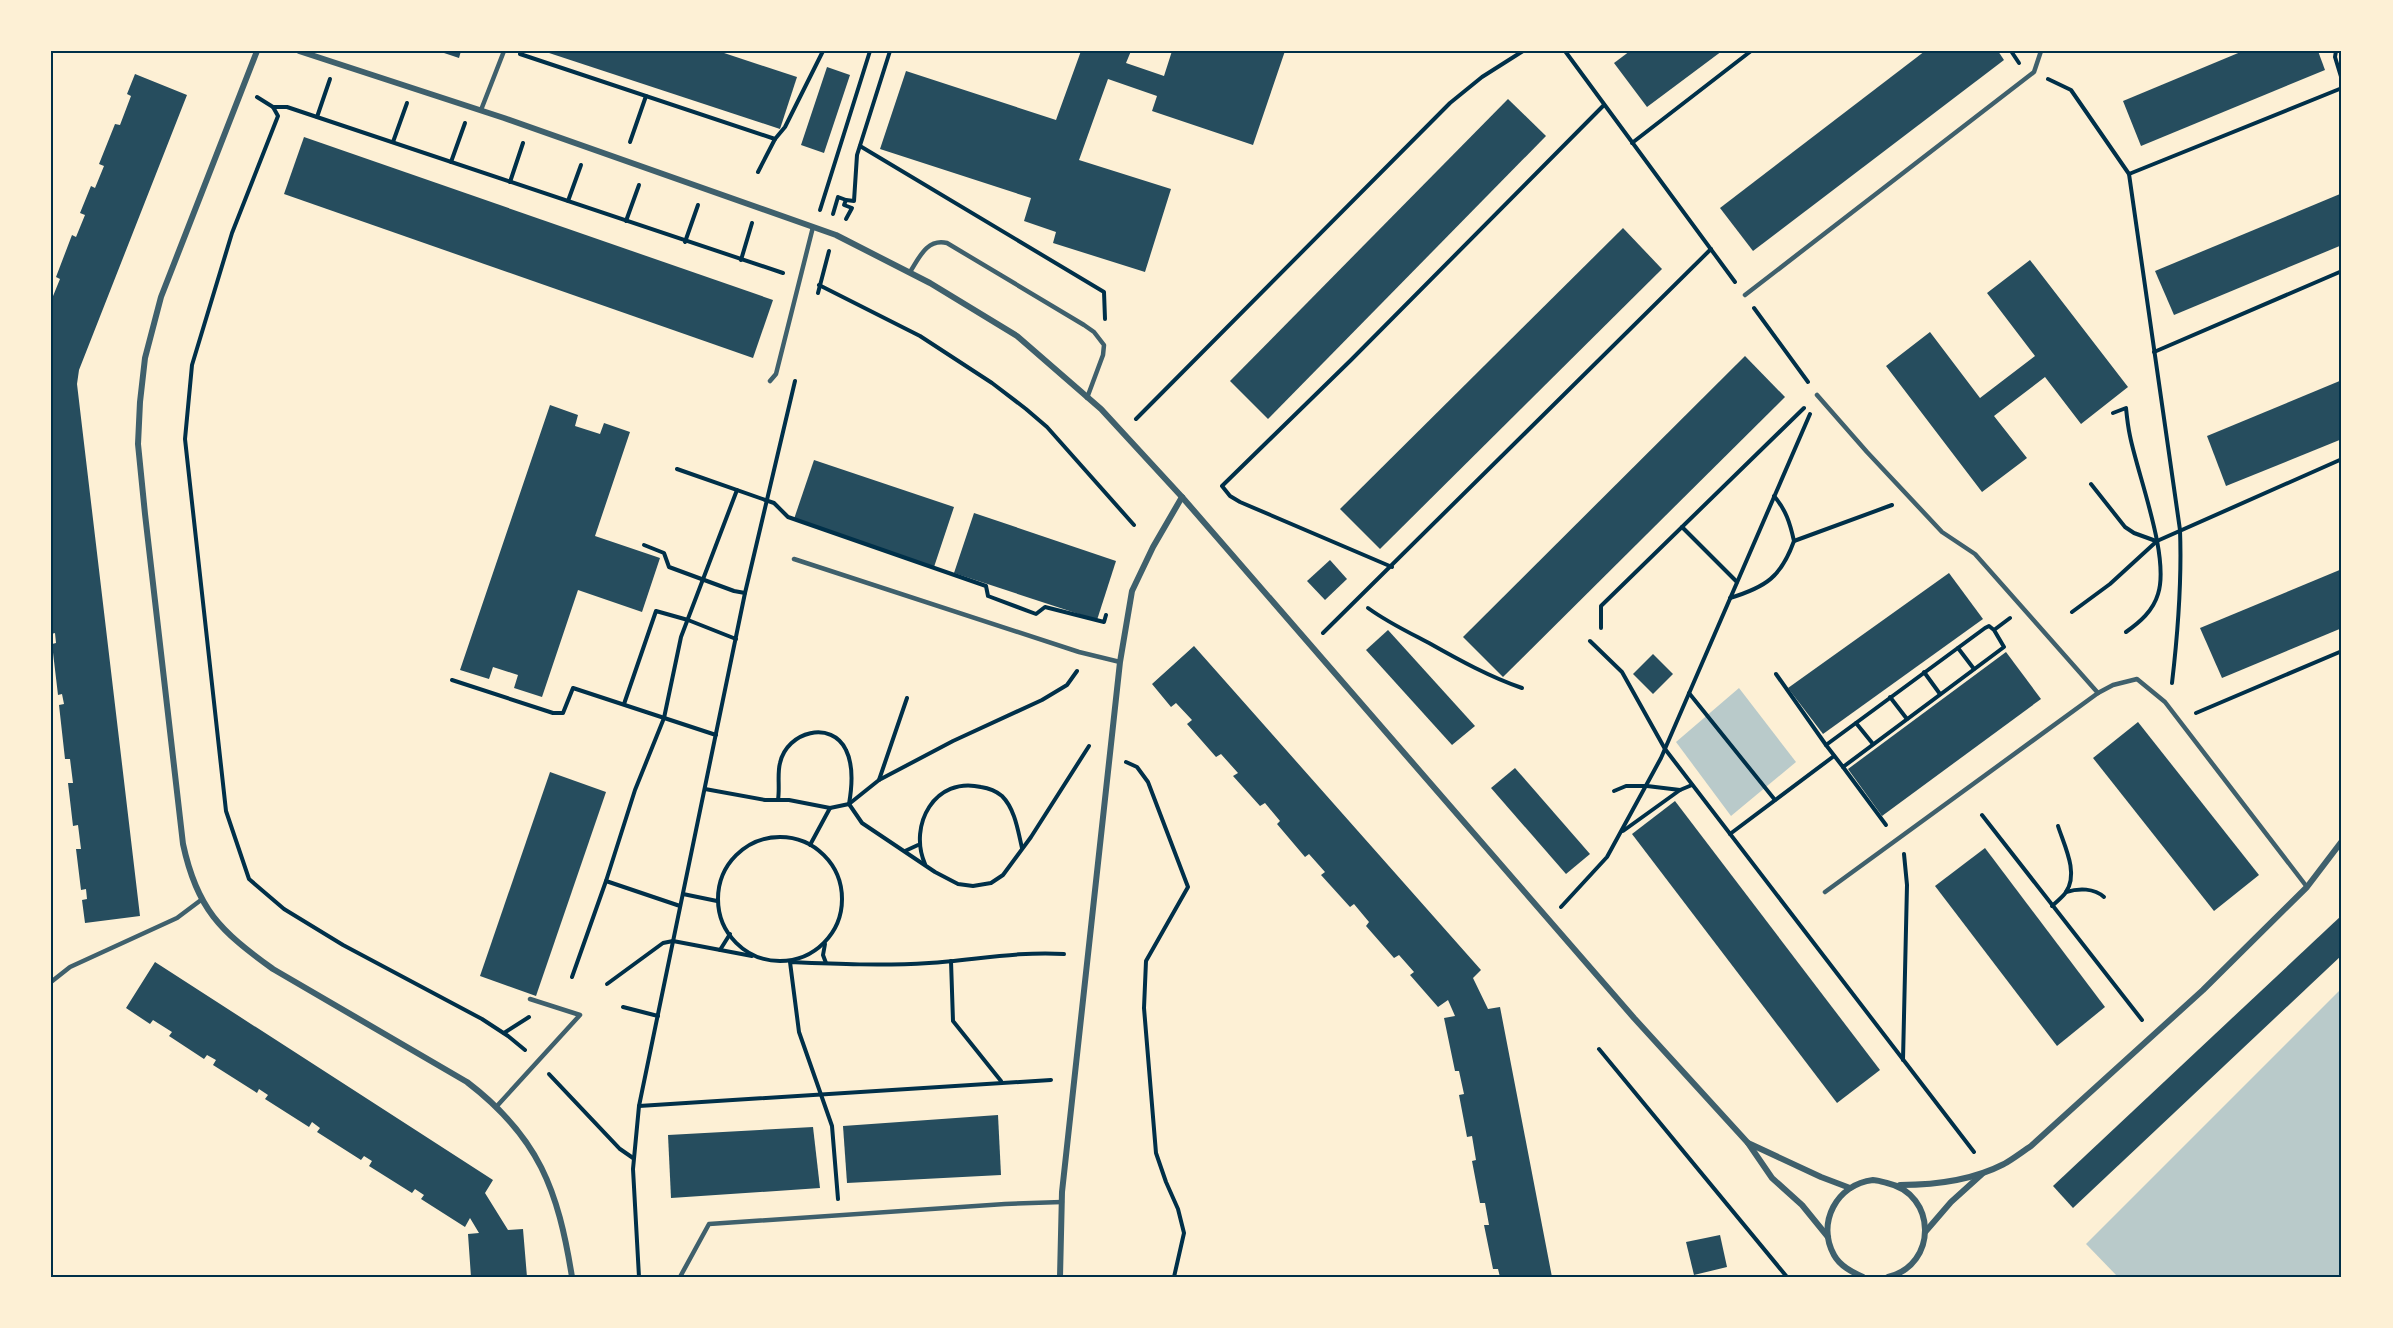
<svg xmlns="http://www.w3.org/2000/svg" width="2393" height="1328" viewBox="0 0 2393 1328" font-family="'Exo 2',sans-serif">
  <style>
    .green { fill: #b9caca }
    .building { fill: #264d5e }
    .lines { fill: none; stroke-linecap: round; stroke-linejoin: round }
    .path { stroke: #003049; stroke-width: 4 }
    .service { stroke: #3f606c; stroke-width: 4.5 }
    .minor { stroke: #3f606c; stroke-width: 6 }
    .neatline { fill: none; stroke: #003049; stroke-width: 2 }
  </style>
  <rect width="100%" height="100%" fill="#fdf0d5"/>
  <g class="green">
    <polygon points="1739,688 1796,762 1731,816 1676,742"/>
    <polygon points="2342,988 2342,1277 2118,1277 2086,1244"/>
  </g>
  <g class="building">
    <polygon points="438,51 461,51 459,58"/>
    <polygon points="543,51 718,51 797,77 780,129"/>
    <polygon points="1081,51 1131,51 1126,63 1164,76 1172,51 1285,51 1253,145 1152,111 1157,96 1108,79 1079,160 1171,189 1145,272 1053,243 1056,232 1024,221 1031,198 880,149 906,71 1056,120"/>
    <polygon points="1630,51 1722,51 1647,107 1614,63"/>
    <polygon points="1925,51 1998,51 2004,60 1753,251 1720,208"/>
    <polygon points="2243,51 2318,51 2325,70 2141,146 2123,101"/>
    <polygon points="827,67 850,75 824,153 801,145"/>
    <polygon points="135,74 187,95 79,370 77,384 140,916 85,923 82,900 87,899 86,889 81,890 76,849 81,849 78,825 73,826 68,783 73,783 70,759 65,759 59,705 64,704 62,694 58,695 52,644 56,643 55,633 51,634 51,301 60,279 56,277 72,235 76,237 85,215 80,213 91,186 95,188 104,166 99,164 115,124 120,125 131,96 127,94"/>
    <polygon points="1508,99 1546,136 1268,419 1230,381"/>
    <polygon points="304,137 773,300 753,358 284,194"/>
    <polygon points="2340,194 2342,199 2342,245 2174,315 2155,271"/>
    <polygon points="1623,228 1662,269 1380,549 1340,509"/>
    <polygon points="2030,260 2128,387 2081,424 2045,377 1994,416 2027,458 1982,492 1886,366 1930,332 1980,398 2035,356 1987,293"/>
    <polygon points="1745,356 1785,397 1503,677 1463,637"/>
    <polygon points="2342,380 2342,439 2226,486 2207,436"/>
    <polygon points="550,405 578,415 575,426 600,434 604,423 630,432 595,536 660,558 642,612 578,590 542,697 514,688 518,675 493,667 489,679 460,670"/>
    <polygon points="814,460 954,507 934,567 794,519"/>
    <polygon points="974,513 1116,561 1097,620 954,573"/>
    <polygon points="1330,560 1347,579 1325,600 1307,581"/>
    <polygon points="2342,569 2342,628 2222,678 2200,628"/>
    <polygon points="1949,573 1983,619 1823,734 1788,688"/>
    <polygon points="1388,630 1475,726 1452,745 1366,650"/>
    <polygon points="1194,646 1481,970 1473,978 1488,1009 1500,1007 1552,1277 1500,1277 1498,1269 1493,1269 1484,1225 1489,1225 1485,1203 1480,1203 1472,1161 1476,1160 1472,1136 1467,1137 1459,1095 1464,1094 1459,1071 1455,1071 1444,1018 1455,1016 1448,1000 1438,1007 1410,975 1414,972 1399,955 1394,958 1366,926 1369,922 1354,904 1350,907 1321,875 1325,872 1309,854 1305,857 1277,824 1280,821 1265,803 1260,806 1233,776 1238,773 1221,754 1216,757 1187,724 1192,720 1176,703 1171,707 1152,684"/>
    <polygon points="2006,652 2041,699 1882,816 1848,769"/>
    <polygon points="1653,654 1673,674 1653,694 1633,674"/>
    <polygon points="2138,722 2259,875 2214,911 2093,758"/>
    <polygon points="1515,768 1590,854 1566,874 1491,788"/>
    <polygon points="550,772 606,792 536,996 480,976"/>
    <polygon points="1675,801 1880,1070 1837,1103 1632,834"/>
    <polygon points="1985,848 2105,1007 2057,1046 1935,886"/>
    <polygon points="2342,915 2342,955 2073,1208 2053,1186"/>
    <polygon points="155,962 493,1180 485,1193 508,1230 523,1229 527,1277 471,1277 468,1234 479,1233 470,1218 465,1227 421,1199 424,1195 415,1189 412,1193 369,1166 372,1161 364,1156 361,1160 317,1132 320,1128 312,1122 309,1127 265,1099 268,1095 259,1089 257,1093 213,1065 216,1060 207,1055 204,1059 169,1036 172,1032 153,1020 150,1024 126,1008"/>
    <polygon points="998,1115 1001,1175 847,1183 843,1126"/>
    <polygon points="813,1127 820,1188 671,1198 668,1135"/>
    <polygon points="1720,1235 1727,1267 1694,1275 1686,1242"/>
  </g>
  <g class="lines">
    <g class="path">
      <polyline points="1565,51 1735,282"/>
      <polyline points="2011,51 2019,63"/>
      <polyline points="2336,51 2335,57 2342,80"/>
      <polyline points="520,54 775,139"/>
      <path d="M 2048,79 L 2071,90 L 2129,174 L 2180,530 C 2182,582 2178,632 2172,683"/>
      <polyline points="257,97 273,107 278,116 232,233 192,365 185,439 226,811 249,879 284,909 343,945 482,1019 508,1036 525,1050"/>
      <polyline points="273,107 287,107 783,273"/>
      <polyline points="317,117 330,79"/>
      <polyline points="393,142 407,103"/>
      <polyline points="630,142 646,96"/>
      <polyline points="1632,143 1751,51"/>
      <polyline points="860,146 1104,292 1105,319"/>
      <polyline points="451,162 465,123"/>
      <polyline points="758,172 775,139 785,127 823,51"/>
      <polyline points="2129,174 2342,88"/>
      <polyline points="510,182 523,143"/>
      <polyline points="568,201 581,165"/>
      <polyline points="820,210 870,51"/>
      <polyline points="833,214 838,197 846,200"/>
      <polyline points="846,219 852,208 844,205 846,200 854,201 857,155 890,51"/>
      <polyline points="626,221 639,185"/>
      <polyline points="685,242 698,205"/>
      <polyline points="741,260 752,223"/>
      <polyline points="819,285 920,336 992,383 1026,409 1047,427 1134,525"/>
      <polyline points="818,293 829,251"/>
      <polyline points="1754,308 1808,382"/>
      <polyline points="2154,352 2342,271"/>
      <path d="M 2113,413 L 2126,408 C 2127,418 2128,427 2130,436 C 2138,476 2170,557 2158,594 C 2153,611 2140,622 2126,632"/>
      <polyline points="1136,419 1450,103 1482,77 1523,51"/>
      <polyline points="677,469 774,503 788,517 986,586 988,596 1036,614 1045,607 1104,622 1106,615"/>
      <polyline points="2091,484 2125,527 2134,533 2156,541"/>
      <path d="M 1774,496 C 1786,510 1790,523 1794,541"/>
      <polyline points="1682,527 1737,582"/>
      <polyline points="644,545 664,553 669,567 734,591 745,593"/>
      <polyline points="1392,567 1240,502 1230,496 1222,486 1351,360 1604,105"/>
      <path d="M 1730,598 C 1766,587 1781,577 1794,541 L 1892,505"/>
      <path d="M 1368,608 C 1387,622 1408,632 1429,643 C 1459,660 1490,677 1522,688"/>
      <polyline points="2072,612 2110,584 2157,541 2342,459"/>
      <polyline points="1601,628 1601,606 1804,408"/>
      <polyline points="1994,630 2004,647 1843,767 1826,745 1985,628 1989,626 1994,630 2010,618"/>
      <polyline points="1323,633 1711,249"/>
      <polyline points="1590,641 1622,672 1665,749 1974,1152"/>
      <polyline points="1958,648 1974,669"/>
      <polyline points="1924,672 1940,694"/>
      <polyline points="1776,674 1826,745"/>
      <polyline points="452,680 553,713 563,713 573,688 716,735"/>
      <polyline points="1689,693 1775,800"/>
      <polyline points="1890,697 1907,719"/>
      <polyline points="624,704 656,611 688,620 736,639"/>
      <polyline points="2196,713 2342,651"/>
      <polyline points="1856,723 1873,744"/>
      <polyline points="1126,762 1137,767 1148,782 1188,887 1146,961 1144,1008 1156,1153 1166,1182 1178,1209 1184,1233 1174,1277"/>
      <polyline points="1843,767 1886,825"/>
      <polyline points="879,780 907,698"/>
      <polyline points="705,789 765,800 789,800 830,808 849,804 879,780 953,741 1042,700 1067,685 1077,671"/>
      <polyline points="1614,791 1626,786 1647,786 1680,790"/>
      <path d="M 778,800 C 780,788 777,774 780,763 C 787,731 832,720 846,750 C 854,766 852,787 849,804 L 862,823 L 935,872 L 958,884 L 973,886 L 991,883 L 1003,875 L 1031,837 L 1089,746"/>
      <polyline points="1982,815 2142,1020"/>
      <polyline points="1623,831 1680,790 1692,785"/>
      <polyline points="1730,834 1834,756"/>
      <circle cx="780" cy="899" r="62"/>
      <polyline points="810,845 830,808"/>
      <polyline points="905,851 918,845"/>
      <path d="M 925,864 C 908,825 935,776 981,787 C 988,788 996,791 1002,796 C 1015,809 1018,831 1022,848"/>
      <polyline points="606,881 680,906"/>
      <path d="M 2066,892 C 2079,888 2094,888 2104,897"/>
      <polyline points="683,894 717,901"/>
      <path d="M 2052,906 C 2057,901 2063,897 2066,892 C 2079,873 2064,845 2058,826"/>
      <polyline points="1561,907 1607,857 1661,758 1810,414"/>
      <polyline points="825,944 823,955 826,963"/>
      <polyline points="720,950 730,934"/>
      <polyline points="951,961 953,1021 1001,1081"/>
      <polyline points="572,977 606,881 635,790 664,718 681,637 737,490"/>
      <polyline points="607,984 663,943 673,941 752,956"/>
      <polyline points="623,1007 658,1016"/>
      <polyline points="504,1033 529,1017"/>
      <polyline points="1599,1049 1787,1277"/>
      <polyline points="1903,1060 1907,885 1904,854"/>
      <polyline points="549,1074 620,1149 633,1158"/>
      <polyline points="639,1106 1051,1080"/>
      <path d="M 838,1199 L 832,1126 L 799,1032 L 790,962 C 836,964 883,966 929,963 C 974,960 1019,951 1064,954"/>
      <polyline points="639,1277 633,1169 639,1106 745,593 795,381"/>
    </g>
    <g class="service">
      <polyline points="481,110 504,51"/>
      <path d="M 910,272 C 919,258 927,238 947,243 L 1084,325 L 1094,332 L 1104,345 L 1103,355 L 1087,398"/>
      <polyline points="1745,295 2034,72 2041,51"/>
      <polyline points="770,381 776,374 813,227"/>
      <polyline points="1817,395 1867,452 1942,532 1975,554 2098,693"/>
      <polyline points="794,559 1079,652 1120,662"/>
      <polyline points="1825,892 2098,693 2113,685 2137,679 2165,702 2307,887"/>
      <polyline points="51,982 70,967 177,918 201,900"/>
      <polyline points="497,1106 580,1015 530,999"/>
      <polyline points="680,1277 709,1224 1005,1204 1062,1202"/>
    </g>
    <g class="minor">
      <path d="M 257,51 L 161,297 L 145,358 L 140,402 L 138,444 L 145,514 L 183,844 C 197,909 220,931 273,969 L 467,1082 C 539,1137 558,1190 572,1277"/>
      <polyline points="299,51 504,118 836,235 930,283 1017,336 1101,409 1182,497 1634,1018 1748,1143 1772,1178 1802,1205 1828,1237"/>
      <polyline points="1748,1143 1821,1177 1850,1188"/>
      <path d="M 1900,1185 C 1934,1185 1973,1180 2004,1164 C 2013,1159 2022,1152 2031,1146 L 2203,990 L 2307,887 L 2342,841"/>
      <polyline points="1926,1231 1951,1202 1982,1174"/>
      <polyline points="1060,1277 1062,1192 1120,662 1132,591 1153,547 1182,497"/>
      <path d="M 1863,1277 C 1852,1272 1840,1266 1834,1255 C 1816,1223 1837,1184 1873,1180 C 1877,1180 1882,1182 1887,1183 C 1937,1194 1938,1265 1888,1277"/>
    </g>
  </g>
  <rect width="2393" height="1328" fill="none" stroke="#fdf0d5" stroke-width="105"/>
  <rect x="52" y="52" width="2288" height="1224" class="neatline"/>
</svg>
